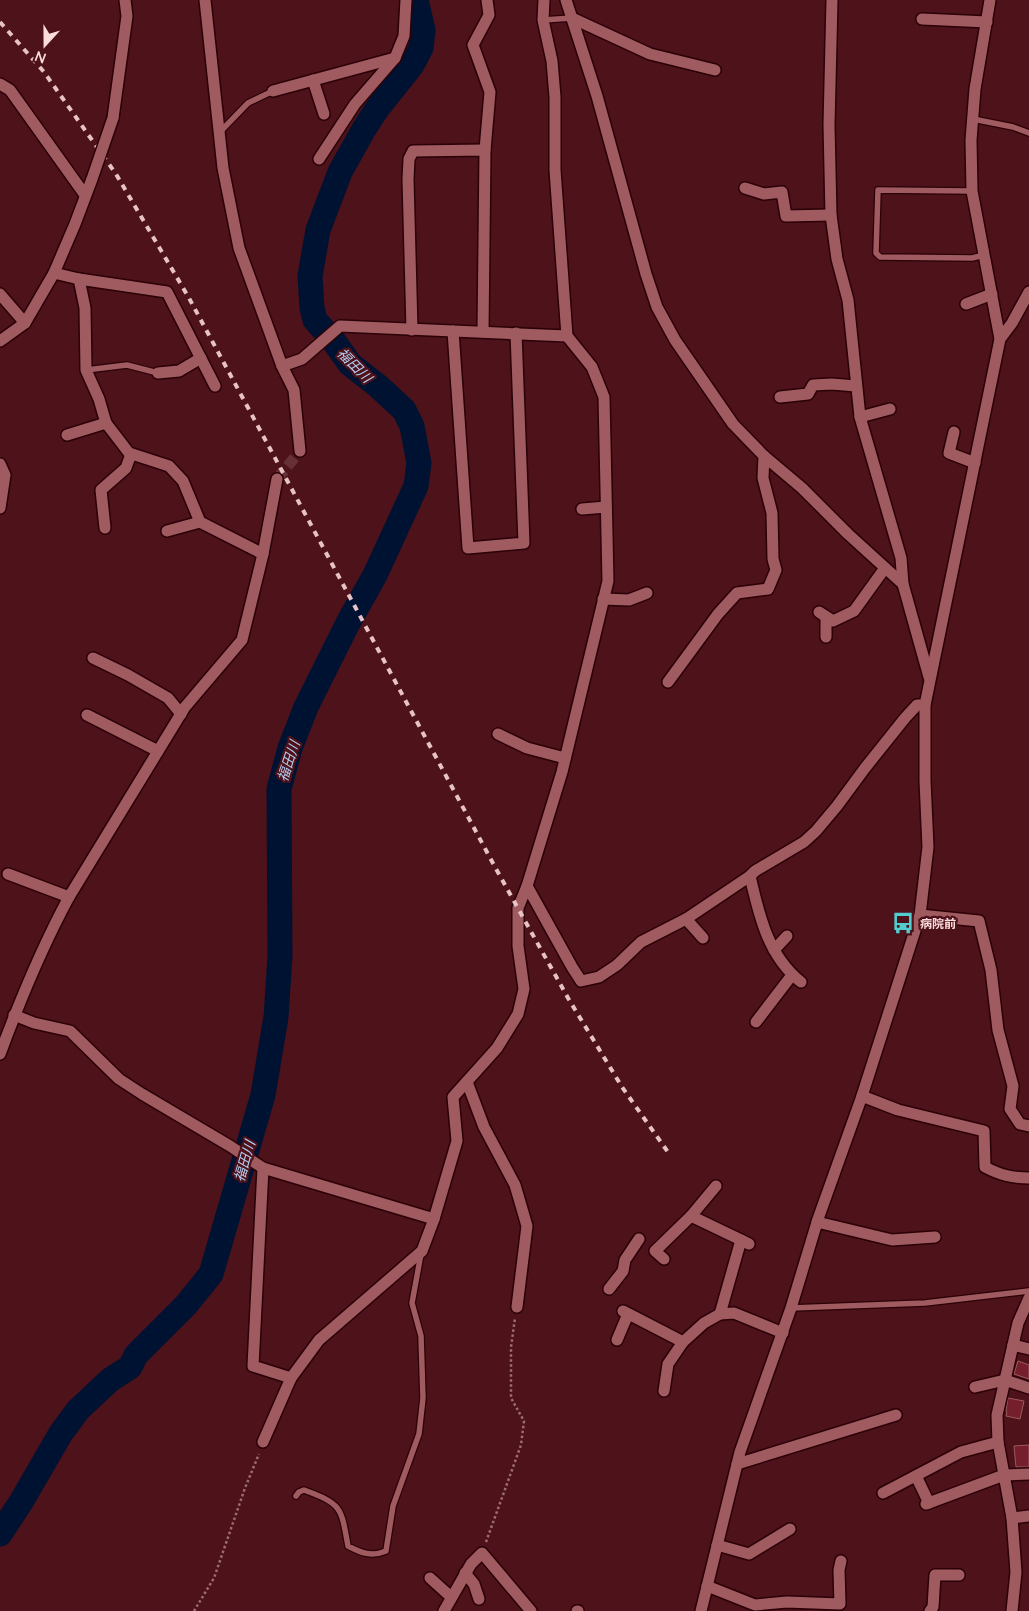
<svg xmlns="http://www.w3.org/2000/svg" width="1029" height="1611" viewBox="0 0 1029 1611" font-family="Lato,'Noto Sans JP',sans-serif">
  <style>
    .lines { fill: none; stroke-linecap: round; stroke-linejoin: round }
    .river { stroke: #001232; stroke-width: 25 }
    .building { fill: #741f2b; stroke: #9d5a5e }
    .street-tunnel { stroke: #673037; stroke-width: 11; stroke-dasharray: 11 5.5; stroke-linecap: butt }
    .lane-casing { stroke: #2b0107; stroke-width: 8 }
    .street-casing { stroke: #2b0107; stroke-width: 14 }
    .path { stroke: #9c6d72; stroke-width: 2.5; stroke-dasharray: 2.5 2.5; stroke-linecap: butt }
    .lane { stroke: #9f5b5f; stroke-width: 5.5 }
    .street { stroke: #9f5b5f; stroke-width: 11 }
    .rail { stroke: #e7c3c5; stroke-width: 4; stroke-dasharray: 6 6; stroke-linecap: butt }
    .street-bridge-casing { stroke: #2b0107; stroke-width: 14; stroke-linecap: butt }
    .street-bridge { stroke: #9f5b5f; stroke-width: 11 }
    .labels { text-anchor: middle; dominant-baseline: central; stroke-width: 4.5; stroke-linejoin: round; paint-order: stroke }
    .poi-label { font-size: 12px; font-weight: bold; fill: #fcdcdd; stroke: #4d121a; text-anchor: start }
    .water-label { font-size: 14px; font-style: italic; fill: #b4cef3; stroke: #4d121a }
  </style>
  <rect width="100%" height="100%" fill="#4d121a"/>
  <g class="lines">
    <polyline class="river" points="0,1534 21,1502 61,1433 78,1410 110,1380 130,1367 136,1355 186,1305 211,1274 263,1095 276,1017 280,956 279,789 290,748 306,707 348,623 375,575 416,486 419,463 412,426 404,410 378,386 350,364 333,340 315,320 312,308 310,276 318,230 340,172 364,129 377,109 412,65 421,48 423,30 416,0"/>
  </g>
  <g class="building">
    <polygon points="1018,1361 1029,1365 1029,1379 1014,1374"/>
    <polygon points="1008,1398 1024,1401 1020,1419 1006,1416 1007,1412 1006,1411"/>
    <polygon points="1029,1445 1029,1467 1016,1467 1014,1446"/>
  </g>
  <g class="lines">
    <polyline class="street-tunnel" points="277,479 300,451"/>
    <g class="lane-casing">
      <g id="lane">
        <polyline points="543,20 572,18"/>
        <polyline points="973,119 1013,127 1029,133"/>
        <polyline points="220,132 248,103 273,91"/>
        <polyline points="972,191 878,190 876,253 880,257 972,258 984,255"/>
        <polyline points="86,370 127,365 158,373"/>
        <polyline points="791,1308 925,1303 1029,1291"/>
        <path d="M 296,1496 L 299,1492 L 304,1490 C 342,1504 341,1507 348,1546 C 361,1553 372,1557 386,1551 L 393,1506 L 419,1434 L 423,1398 L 421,1336 L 412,1303 L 421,1254"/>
      </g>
    </g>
    <g class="street-casing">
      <g id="street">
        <polyline points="205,0 223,168 239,248 282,366 294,390 300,451"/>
        <polyline points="566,0 597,96 646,274 657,307 675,340 733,424 764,456 802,488 848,534 903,584"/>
        <polyline points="832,0 829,125 831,215 837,259 848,300 860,417 901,558 903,584 929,677"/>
        <polyline points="572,18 650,54 715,70"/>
        <polyline points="922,19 987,22"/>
        <polyline points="313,80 324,114"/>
        <polyline points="0,84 10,90 85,195"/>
        <polyline points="273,91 395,58"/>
        <polyline points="113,118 127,16 125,0"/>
        <polyline points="485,150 490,92 473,45 489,15 487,0"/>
        <polyline points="319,159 355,104 395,58 404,36 406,0"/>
        <polyline points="745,188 764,194 782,192 786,216 831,215"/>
        <polyline points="54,273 79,279 85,308 86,370 99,399 106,423 129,453 169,466 183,481 200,522 263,554"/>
        <polyline points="79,279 167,292 215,386"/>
        <polyline points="0,294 25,323"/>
        <polyline points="966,304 992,294"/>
        <polyline points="412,330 408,179 409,159 413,151 485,150 483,332"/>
        <polyline points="453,331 468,548 524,543 516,333"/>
        <polyline points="1000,339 1012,323 1029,292"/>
        <polyline points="0,341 25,323 54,273 75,224 92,179"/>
        <polyline points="282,366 302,359 340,326 567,336"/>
        <polyline points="158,373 179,371 201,358"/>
        <polyline points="780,397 808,394 813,385 832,384 856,386"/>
        <polyline points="860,417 890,409"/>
        <polyline points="954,432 949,453 975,463"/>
        <polyline points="67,435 106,423"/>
        <polyline points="0,464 5,475 0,508"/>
        <polyline points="582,509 606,507"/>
        <polyline points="105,528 101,490 126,468 131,454"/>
        <polyline points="167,531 200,522"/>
        <polyline points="603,599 629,600 647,593"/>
        <polyline points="819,612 833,621 854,611 885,568"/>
        <polyline points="826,637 826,617"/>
        <polyline points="93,658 128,675 168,698 181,714"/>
        <polyline points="668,682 718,614 737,593 768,589 776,570 773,559 772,513 763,478 764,456"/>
        <polyline points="87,715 158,751"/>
        <polyline points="498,734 527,748 565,758"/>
        <polyline points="8,874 69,897"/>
        <path d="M 750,876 C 759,915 768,956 801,982"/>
        <polyline points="527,886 572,967 581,981 599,977 617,965 641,942 686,919 750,876 755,871 804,842 816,831 837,806 865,768 905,718 917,705 925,705"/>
        <polyline points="920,915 979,921 991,970 998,1030 1013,1086 1010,1109 1020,1124 1029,1126"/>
        <polyline points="686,919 703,938"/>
        <polyline points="774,950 787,936"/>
        <polyline points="14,1015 34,1023 70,1031 119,1079 142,1094 230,1146 263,1168 434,1219"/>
        <polyline points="756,1022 792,975"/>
        <path d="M 0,1054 C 20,1000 42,947 69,897 L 185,707 L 242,640 L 263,554 L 277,479"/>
        <polyline points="467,1082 484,1127 515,1185 527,1226 517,1307"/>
        <path d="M 862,1096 L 898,1110 L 984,1131 L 985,1167 C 1000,1175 1012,1178 1029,1178"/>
        <polyline points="263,1168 253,1366 291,1378"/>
        <polyline points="716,1186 691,1216 741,1240"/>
        <polyline points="817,1222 892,1240 935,1237"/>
        <polyline points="664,1259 655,1251 691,1216"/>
        <polyline points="609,1289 623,1271 625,1260 639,1239"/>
        <polyline points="623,1311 683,1342"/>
        <polyline points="720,1314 741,1240 749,1244"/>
        <polyline points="617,1340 628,1314"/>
        <polyline points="1013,1345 1029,1349"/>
        <polyline points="975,1387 1005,1380 1029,1388"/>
        <polyline points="664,1391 668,1364 683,1342 704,1323 720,1314 734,1313 783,1333"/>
        <polyline points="263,1442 291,1378 319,1340 422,1251 434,1219 457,1141 453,1097 497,1048 518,1014 524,989 518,946 518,908 527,886 562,772 608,581 604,397 592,367 567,336 555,170 555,97 552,61 543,20 544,0"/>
        <polyline points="737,1464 896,1415"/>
        <polyline points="916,1476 929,1503"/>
        <polyline points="883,1493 961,1452 998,1442"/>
        <polyline points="926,1504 1004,1475 1029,1474"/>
        <polyline points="1012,1518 1029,1516"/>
        <polyline points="717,1545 749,1554 790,1529"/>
        <polyline points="465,1573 474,1584 479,1599"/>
        <polyline points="430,1578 451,1597"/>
        <polyline points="707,1586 755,1605 787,1602 840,1604 839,1570 841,1561"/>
        <polyline points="444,1611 471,1564 482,1553 531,1611"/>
        <polyline points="577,1611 578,1611"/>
        <polyline points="701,1611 740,1452 791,1308 818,1219 862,1096 920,915 928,847 925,781 925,705 1000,339 972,191 971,140 975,89 990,0"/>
        <polyline points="930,1611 933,1607 935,1575 959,1575"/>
        <polyline points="1012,1611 1016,1572 1012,1518 998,1442 997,1415 1018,1323 1029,1298"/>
      </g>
    </g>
    <g class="path">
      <polyline points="486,1542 521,1445 524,1421 511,1398 511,1347 515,1318"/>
      <polyline points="194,1611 214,1578 245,1488 259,1454"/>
    </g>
    <use href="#lane" class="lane"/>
    <use href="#street" class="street"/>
    <polyline class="rail" points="0,22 44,72 116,174 189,298 495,867 568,998 622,1087 670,1155"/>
    <g class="street-bridge-casing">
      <polyline id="street-bridge" points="92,179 113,118"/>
    </g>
    <use href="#street-bridge" class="street-bridge"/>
  </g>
  <defs>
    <g id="bus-bare" transform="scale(1.725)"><path d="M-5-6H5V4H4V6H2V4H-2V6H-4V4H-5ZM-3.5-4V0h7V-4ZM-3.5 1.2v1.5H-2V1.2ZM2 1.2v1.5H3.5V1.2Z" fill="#52cdcf" stroke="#4d121a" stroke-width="2.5" paint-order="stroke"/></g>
  </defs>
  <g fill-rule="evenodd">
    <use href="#bus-bare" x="903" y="923"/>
  </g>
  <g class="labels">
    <g class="poi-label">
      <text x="920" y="923">病院前</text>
    </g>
    <g class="water-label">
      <text transform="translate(355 365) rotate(45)">福田川</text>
      <text transform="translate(288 761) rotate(-72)">福田川</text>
      <text transform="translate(244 1161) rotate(-74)">福田川</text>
    </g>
  </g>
  <g transform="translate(45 45) rotate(201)" stroke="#4d121a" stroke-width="4" paint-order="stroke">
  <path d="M0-4L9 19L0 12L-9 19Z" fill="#fcdcdd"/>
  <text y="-8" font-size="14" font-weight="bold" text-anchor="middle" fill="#fcdcdd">N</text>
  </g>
</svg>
